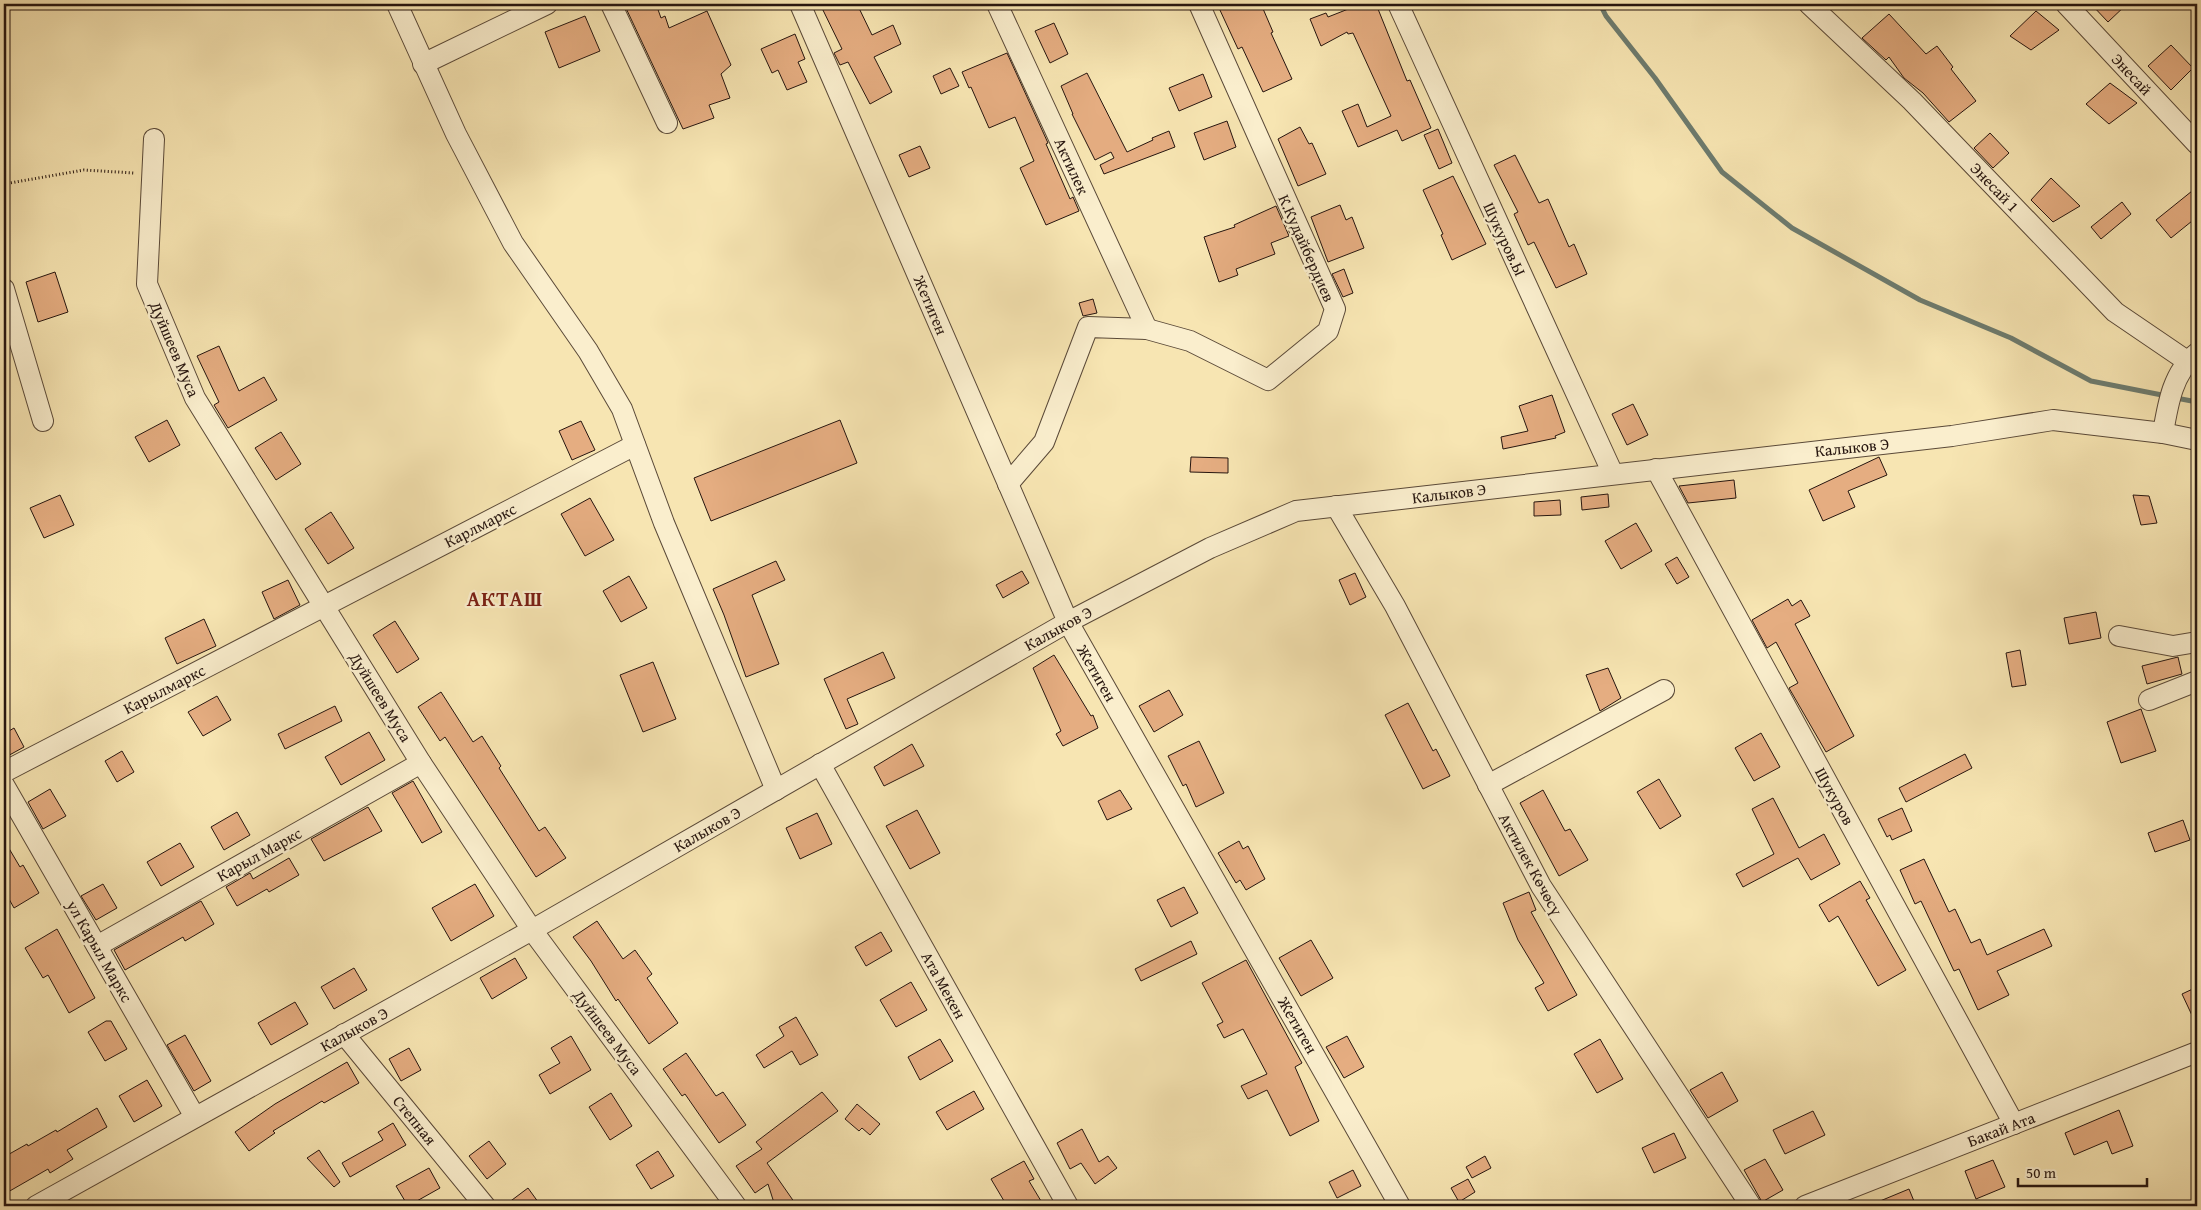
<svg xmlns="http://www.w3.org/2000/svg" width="2201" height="1210" viewBox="0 0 2201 1210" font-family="'Gentium Book Plus',serif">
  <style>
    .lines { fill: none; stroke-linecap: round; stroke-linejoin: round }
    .stream { stroke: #6d7b6e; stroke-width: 5 }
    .building { fill: #e5ad81; stroke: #26150f }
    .street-casing { stroke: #5a4938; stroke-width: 22 }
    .path { stroke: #26150f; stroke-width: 3; stroke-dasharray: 1 2.5; stroke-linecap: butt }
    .street { stroke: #faeecd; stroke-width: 20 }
    .labels { text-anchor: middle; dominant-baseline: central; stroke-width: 4.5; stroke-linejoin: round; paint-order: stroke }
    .street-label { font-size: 16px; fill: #26150f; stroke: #faeecd }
    .district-label { font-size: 21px; font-weight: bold; letter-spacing: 1px; fill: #7a1f14; stroke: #faeecd }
  </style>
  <rect width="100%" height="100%" fill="#f7e5b2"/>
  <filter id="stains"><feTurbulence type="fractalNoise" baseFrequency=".004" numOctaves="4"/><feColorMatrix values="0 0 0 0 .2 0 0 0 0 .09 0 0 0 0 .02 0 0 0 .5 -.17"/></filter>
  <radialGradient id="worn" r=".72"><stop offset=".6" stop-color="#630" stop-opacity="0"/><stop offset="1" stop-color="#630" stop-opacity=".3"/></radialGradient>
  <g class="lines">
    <g class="stream">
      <polyline points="1600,4 1606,16 1655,78 1722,172 1792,228 1920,300 2011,338 2091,381 2167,396"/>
      <polyline points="2176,398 2197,402"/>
    </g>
  </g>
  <g class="building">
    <polygon points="624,4 656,4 661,18 665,16 669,28 707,11 731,65 721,74 730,98 709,105 714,118 683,129"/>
    <polygon points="820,4 857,4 872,35 893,25 901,44 874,57 892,92 870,104 848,62 840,65 834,53 842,49"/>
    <polygon points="1229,4 1261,4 1273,32 1271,33 1292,79 1263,92 1242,47 1238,49 1219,8"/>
    <polygon points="1361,4 1376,4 1407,81 1410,80 1431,128 1402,141 1397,130 1358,147 1342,111 1358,104 1367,127 1391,116 1353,33 1348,34 1347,32 1321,46 1310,19 1326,13 1328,17"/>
    <polygon points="2091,4 2127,4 2108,22"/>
    <polygon points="2036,11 2059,30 2031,50 2010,36"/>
    <polygon points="1889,14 1926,54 1937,46 1953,67 1951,69 1976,101 1949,122 1923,93 1904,78 1889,57 1886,60 1862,38"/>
    <polygon points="585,16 600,51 559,68 545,32"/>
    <polygon points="1054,23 1068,54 1050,63 1035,31"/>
    <polygon points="795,34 805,59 798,62 807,82 787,90 778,70 772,73 761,49"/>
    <polygon points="2171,45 2193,68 2171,90 2148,66"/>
    <polygon points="1007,53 1048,143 1046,144 1070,199 1073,197 1079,211 1046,225 1020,168 1034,161 1015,117 989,128 971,87 969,88 962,72"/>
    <polygon points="950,68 959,86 941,94 933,76"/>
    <polygon points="1087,73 1127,152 1153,140 1152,138 1169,131 1175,147 1104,174 1100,165 1114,158 1111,152 1095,160 1072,114 1073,114 1061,86"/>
    <polygon points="1203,74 1212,97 1179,111 1169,88"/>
    <polygon points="2110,83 2137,103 2109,124 2086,104"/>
    <polygon points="1227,121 1236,147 1204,160 1194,133"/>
    <polygon points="1300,127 1309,144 1312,143 1326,174 1298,186 1278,139"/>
    <polygon points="1438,129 1452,163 1439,169 1424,135"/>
    <polygon points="1990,133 2009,153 1993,168 1974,148"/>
    <polygon points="920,146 930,168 909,177 899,155"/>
    <polygon points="1515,155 1539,203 1548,199 1569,247 1574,244 1587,274 1556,288 1534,242 1528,245 1514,214 1518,212 1494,165"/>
    <polygon points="1453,176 1486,244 1452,260 1441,235 1443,234 1423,190"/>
    <polygon points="2051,178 2080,206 2053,222 2031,200"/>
    <polygon points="2197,187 2197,217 2171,238 2156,220"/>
    <polygon points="2122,202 2131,214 2101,239 2091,227"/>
    <polygon points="1340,205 1346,220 1352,217 1364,248 1328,262 1311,217"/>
    <polygon points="1276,206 1289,236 1271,243 1275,254 1236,269 1238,275 1219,282 1204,237 1235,227 1234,225"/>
    <polygon points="1344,269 1353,293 1343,297 1332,274"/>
    <polygon points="55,272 68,312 38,322 26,282"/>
    <polygon points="1093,299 1097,313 1083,316 1079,303"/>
    <polygon points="219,346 239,391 264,377 277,400 228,428 214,405 219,402 197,356"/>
    <polygon points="1552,395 1565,432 1555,436 1556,438 1503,449 1501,437 1528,431 1519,406"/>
    <polygon points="1633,404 1648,435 1627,445 1612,414"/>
    <polygon points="167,420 180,445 149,462 135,437"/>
    <polygon points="840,420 857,463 711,521 694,478"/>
    <polygon points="581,421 595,450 572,460 559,431"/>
    <polygon points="281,432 301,464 276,480 255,448"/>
    <polygon points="1191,457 1228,458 1228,473 1190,472"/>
    <polygon points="1879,457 1887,475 1848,491 1855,507 1823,521 1809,490"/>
    <polygon points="1734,480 1736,498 1688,503 1679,486"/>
    <polygon points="1608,494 1609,507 1582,510 1581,497"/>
    <polygon points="60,495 74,525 44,538 30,508"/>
    <polygon points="2133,495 2149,496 2157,523 2141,525"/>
    <polygon points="590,498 614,540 585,556 561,514"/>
    <polygon points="1560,500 1561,515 1534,516 1534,502"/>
    <polygon points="331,512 354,548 328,564 305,529"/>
    <polygon points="1636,523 1652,551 1621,569 1605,541"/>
    <polygon points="1677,557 1689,577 1677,584 1665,564"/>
    <polygon points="776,561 785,580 752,595 779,664 746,677 724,615 713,589"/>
    <polygon points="1022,571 1029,583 1003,598 996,585"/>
    <polygon points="1355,573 1366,597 1350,605 1339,580"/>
    <polygon points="629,576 647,608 621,622 603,591"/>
    <polygon points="288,580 300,605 274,619 262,592"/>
    <polygon points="1788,599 1792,606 1801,600 1810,616 1795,624 1854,736 1826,752 1789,688 1798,683 1776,642 1767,648 1752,620"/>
    <polygon points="2096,612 2101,638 2069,644 2064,618"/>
    <polygon points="204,619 216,646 177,664 165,638"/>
    <polygon points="395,621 419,659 397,673 373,635"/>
    <polygon points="2020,650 2026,685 2012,687 2006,653"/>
    <polygon points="883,652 895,678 847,699 858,724 846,729 824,679"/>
    <polygon points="1054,655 1091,716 1093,715 1098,728 1063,746 1056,734 1061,731 1033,668"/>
    <polygon points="2178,657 2182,674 2147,684 2142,666"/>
    <polygon points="653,662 676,719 643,732 620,675"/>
    <polygon points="1608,668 1621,698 1600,711 1586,675"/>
    <polygon points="1169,690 1183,715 1154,732 1139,706"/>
    <polygon points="441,692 473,742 482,736 501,766 499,768 539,831 545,827 566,858 536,877 445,737 440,741 418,707"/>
    <polygon points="217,696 231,720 203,736 188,712"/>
    <polygon points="1408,703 1433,751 1436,749 1450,776 1423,789 1385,715"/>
    <polygon points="335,706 342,721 285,749 278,734"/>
    <polygon points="2141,709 2156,751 2121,763 2107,722"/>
    <polygon points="14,728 24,747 4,758 4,734"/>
    <polygon points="369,732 385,760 341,785 325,757"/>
    <polygon points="1761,733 1780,767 1754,781 1735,748"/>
    <polygon points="1199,741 1224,793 1196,807 1186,784 1183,786 1168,756"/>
    <polygon points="912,744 924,766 884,786 874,767"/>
    <polygon points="122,751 134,772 117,782 105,761"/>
    <polygon points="1965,754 1972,768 1906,802 1899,788"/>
    <polygon points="1659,779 1681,816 1660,829 1637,792"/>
    <polygon points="413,781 442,832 422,843 392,793"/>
    <polygon points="50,789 66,816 43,829 28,802"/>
    <polygon points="1120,790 1132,809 1107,820 1098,801"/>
    <polygon points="1543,790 1565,831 1570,829 1588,860 1559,876 1520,803"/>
    <polygon points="1773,798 1799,848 1824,834 1840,864 1811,880 1798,858 1743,887 1736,874 1774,854 1752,809"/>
    <polygon points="368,807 382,831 324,861 311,839"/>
    <polygon points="1902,808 1912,831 1892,840 1890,835 1887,837 1878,819"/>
    <polygon points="917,810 940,853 910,869 886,826"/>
    <polygon points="237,812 250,835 224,850 211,827"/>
    <polygon points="817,813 832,844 800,859 786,828"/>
    <polygon points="2183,820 2190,840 2155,852 2148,833"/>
    <polygon points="4,840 20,867 23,865 39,893 14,908 4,890"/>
    <polygon points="1239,841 1243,849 1248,846 1265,879 1246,890 1240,880 1236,883 1218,853"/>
    <polygon points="180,843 194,867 161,886 147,862"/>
    <polygon points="289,858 299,875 269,892 267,889 237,906 226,887 250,873 253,879"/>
    <polygon points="1924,859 1949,912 1955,909 1971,943 1980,939 1987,955 2044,929 2052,946 1997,971 2009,995 1978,1010 1959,969 1954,971 1921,901 1915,904 1900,870"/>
    <polygon points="1860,881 1870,898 1866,900 1906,970 1878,986 1838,916 1829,922 1819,905"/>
    <polygon points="103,884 117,908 96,920 81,896"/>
    <polygon points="475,884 494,916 451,941 432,908"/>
    <polygon points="1184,887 1198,913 1171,927 1157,900"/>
    <polygon points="1529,892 1536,910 1531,912 1577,995 1548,1011 1535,988 1544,983 1518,940 1503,903"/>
    <polygon points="201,901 214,924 185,941 183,937 125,970 114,950"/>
    <polygon points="597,921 623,959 635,950 652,974 647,978 678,1023 649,1044 618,999 616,1001 591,961 573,937"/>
    <polygon points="57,929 95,998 69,1013 48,975 43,978 25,948"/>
    <polygon points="881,932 892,951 866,966 855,947"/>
    <polygon points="1311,940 1333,978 1301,996 1279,958"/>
    <polygon points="1191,941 1197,954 1141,981 1135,969"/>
    <polygon points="515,958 527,978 492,999 480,978"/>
    <polygon points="1246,960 1302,1063 1295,1067 1319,1121 1290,1136 1267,1090 1248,1099 1241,1086 1267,1074 1243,1029 1224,1038 1217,1025 1223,1022 1202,983"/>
    <polygon points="354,968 367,990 334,1009 321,987"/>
    <polygon points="911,982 927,1010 896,1027 880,1000"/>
    <polygon points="2197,987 2197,1026 2182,994"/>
    <polygon points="295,1002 308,1024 271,1045 258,1023"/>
    <polygon points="796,1017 818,1055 800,1065 792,1051 764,1068 756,1055 784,1036 779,1027"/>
    <polygon points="106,1021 111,1021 127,1049 105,1061 88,1032"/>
    <polygon points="185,1035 211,1081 194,1091 167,1045"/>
    <polygon points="571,1036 591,1070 550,1094 539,1075 560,1063 551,1048"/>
    <polygon points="1347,1036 1364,1067 1344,1078 1326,1047"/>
    <polygon points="940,1039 953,1061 920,1080 908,1057"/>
    <polygon points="1600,1039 1623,1079 1597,1093 1574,1054"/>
    <polygon points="409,1048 421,1070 401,1081 389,1059"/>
    <polygon points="686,1053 716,1096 723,1092 746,1125 719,1143 685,1094 682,1096 663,1069"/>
    <polygon points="347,1062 359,1083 324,1103 322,1101 273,1131 275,1133 249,1151 235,1132 275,1104"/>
    <polygon points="1722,1072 1738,1101 1708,1118 1690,1090"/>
    <polygon points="147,1080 162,1106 134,1122 119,1096"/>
    <polygon points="974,1091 984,1109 947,1130 936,1112"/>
    <polygon points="822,1092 838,1111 767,1163 797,1206 775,1206 768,1184 755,1193 736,1166 762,1149 756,1142"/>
    <polygon points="611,1093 632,1126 610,1140 589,1107"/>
    <polygon points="857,1104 880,1124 870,1135 862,1128 859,1131 845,1119"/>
    <polygon points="97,1108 107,1127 67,1150 73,1159 50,1173 48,1169 8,1192 4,1184 4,1157 27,1144 28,1146 56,1130 57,1132"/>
    <polygon points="2119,1110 2133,1146 2112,1154 2107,1141 2074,1155 2065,1133"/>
    <polygon points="1813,1111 1825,1135 1785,1154 1773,1130"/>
    <polygon points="393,1123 406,1145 350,1177 342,1163 383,1140 378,1132"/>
    <polygon points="1082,1129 1099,1162 1108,1156 1117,1168 1095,1184 1081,1163 1070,1169 1057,1143"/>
    <polygon points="1674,1133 1686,1158 1654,1173 1642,1148"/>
    <polygon points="489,1141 506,1164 487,1179 469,1156"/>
    <polygon points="319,1150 340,1182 334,1187 307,1158"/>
    <polygon points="658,1151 674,1176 651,1189 636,1165"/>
    <polygon points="1485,1156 1491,1168 1472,1178 1466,1167"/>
    <polygon points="1765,1159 1783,1190 1762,1202 1744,1170"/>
    <polygon points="1993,1160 2005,1187 1976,1199 1965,1171"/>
    <polygon points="1024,1161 1034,1179 1029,1181 1044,1206 1007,1206 991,1179"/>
    <polygon points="429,1168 440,1188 408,1206 396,1186"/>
    <polygon points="1353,1170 1361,1186 1337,1198 1329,1182"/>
    <polygon points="1468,1179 1475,1192 1459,1202 1451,1188"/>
    <polygon points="528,1188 541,1206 504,1206"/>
    <polygon points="1909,1189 1916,1206 1868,1206"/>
  </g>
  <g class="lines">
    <g class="street-casing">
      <g id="street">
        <polyline points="397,4 456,134 513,243 588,351 622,409 664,523 776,790"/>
        <polyline points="611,4 667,123"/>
        <polyline points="800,4 1068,622 1400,1206"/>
        <polyline points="997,4 1147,329"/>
        <polyline points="1398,4 1613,474"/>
        <polyline points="1809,4 1912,101 2115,312 2187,361"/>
        <polyline points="2066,4 2197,144"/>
        <polyline points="423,64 547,4"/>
        <polyline points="154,139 147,284 195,398 421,763 532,930 736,1206"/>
        <polyline points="4,289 43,421"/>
        <path d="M 2163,433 C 2168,403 2173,372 2197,353"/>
        <polyline points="1656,469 2014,1124"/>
        <polyline points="1008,484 1044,442 1088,327 1147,329 1190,341 1268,380 1328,331 1335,309 1199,4"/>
        <polyline points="1336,506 1395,606 1541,886 1751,1206"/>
        <polyline points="2119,636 2173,646 2197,642"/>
        <polyline points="2149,700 2197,681"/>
        <polyline points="820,764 1068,1206"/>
        <polyline points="4,772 635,445"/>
        <polyline points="4,785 195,1117"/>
        <polyline points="1488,785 1664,690"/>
        <polyline points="97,946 421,763"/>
        <polyline points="344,1034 485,1206"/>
        <polyline points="36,1206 532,930 1068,622 1210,548 1296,511 1952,436 2053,420 2163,433 2197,440"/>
        <polyline points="1805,1206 2197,1052"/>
      </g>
    </g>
    <polyline class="path" points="4,184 84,170 134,173"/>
    <use href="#street" class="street"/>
  </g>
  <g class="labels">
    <g class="street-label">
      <text transform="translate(2132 74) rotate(47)">Энесай</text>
      <text transform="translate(1072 166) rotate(65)">Актилек</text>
      <text transform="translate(1995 187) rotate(46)">Энесай 1</text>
      <text transform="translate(1505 239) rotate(65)">Шукуров.Ы</text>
      <text transform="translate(1307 248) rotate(66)">К.Кудайбердиев</text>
      <text transform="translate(931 305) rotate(67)">Жетиген</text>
      <text transform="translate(175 349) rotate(67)">Дуйшеев Муса</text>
      <text transform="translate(1852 447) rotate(-6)">Калыков Э</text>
      <text transform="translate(1449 493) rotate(-7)">Калыков Э</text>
      <text transform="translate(480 525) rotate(-27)">Карлмаркс</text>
      <text transform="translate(1058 628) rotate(-29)">Калыков Э</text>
      <text transform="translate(1097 673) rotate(60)">Жетиген</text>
      <text transform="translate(164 689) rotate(-27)">Карылмаркс</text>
      <text transform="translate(381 697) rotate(58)">Дуйшеев Муса</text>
      <text transform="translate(1835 796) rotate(61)">Шукуров</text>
      <text transform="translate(707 829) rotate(-30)">Калыков Э</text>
      <text transform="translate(259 854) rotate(-29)">Карыл Маркс</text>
      <text transform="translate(1531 864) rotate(61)">Актилек Көчөсү</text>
      <text transform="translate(100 951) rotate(60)">ул Карыл Маркс</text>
      <text transform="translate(944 985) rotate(61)">Ата Мекен</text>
      <text transform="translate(1298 1025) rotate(60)">Жетиген</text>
      <text transform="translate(354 1029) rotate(-29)">Калыков Э</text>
      <text transform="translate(608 1032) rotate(53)">Дуйшеев Муса</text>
      <text transform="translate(415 1120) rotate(51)">Степная</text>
      <text transform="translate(2001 1129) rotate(-21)">Бакай Ата</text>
    </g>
    <g class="district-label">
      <text x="505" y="598">АКТАШ</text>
    </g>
  </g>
  <rect width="2201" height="1210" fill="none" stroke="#f7e5b2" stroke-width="20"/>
  <rect x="5" y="5" width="2191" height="1200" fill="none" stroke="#26150f" stroke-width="2.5"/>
  <rect x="10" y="10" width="2181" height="1190" fill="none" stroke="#26150f"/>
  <path d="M2018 1178v8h129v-8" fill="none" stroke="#26150f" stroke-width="2.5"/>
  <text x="2026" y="1178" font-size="15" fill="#26150f" stroke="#faeecd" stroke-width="4" paint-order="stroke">50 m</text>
  <rect width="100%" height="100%" filter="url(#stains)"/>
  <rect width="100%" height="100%" fill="url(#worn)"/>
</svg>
